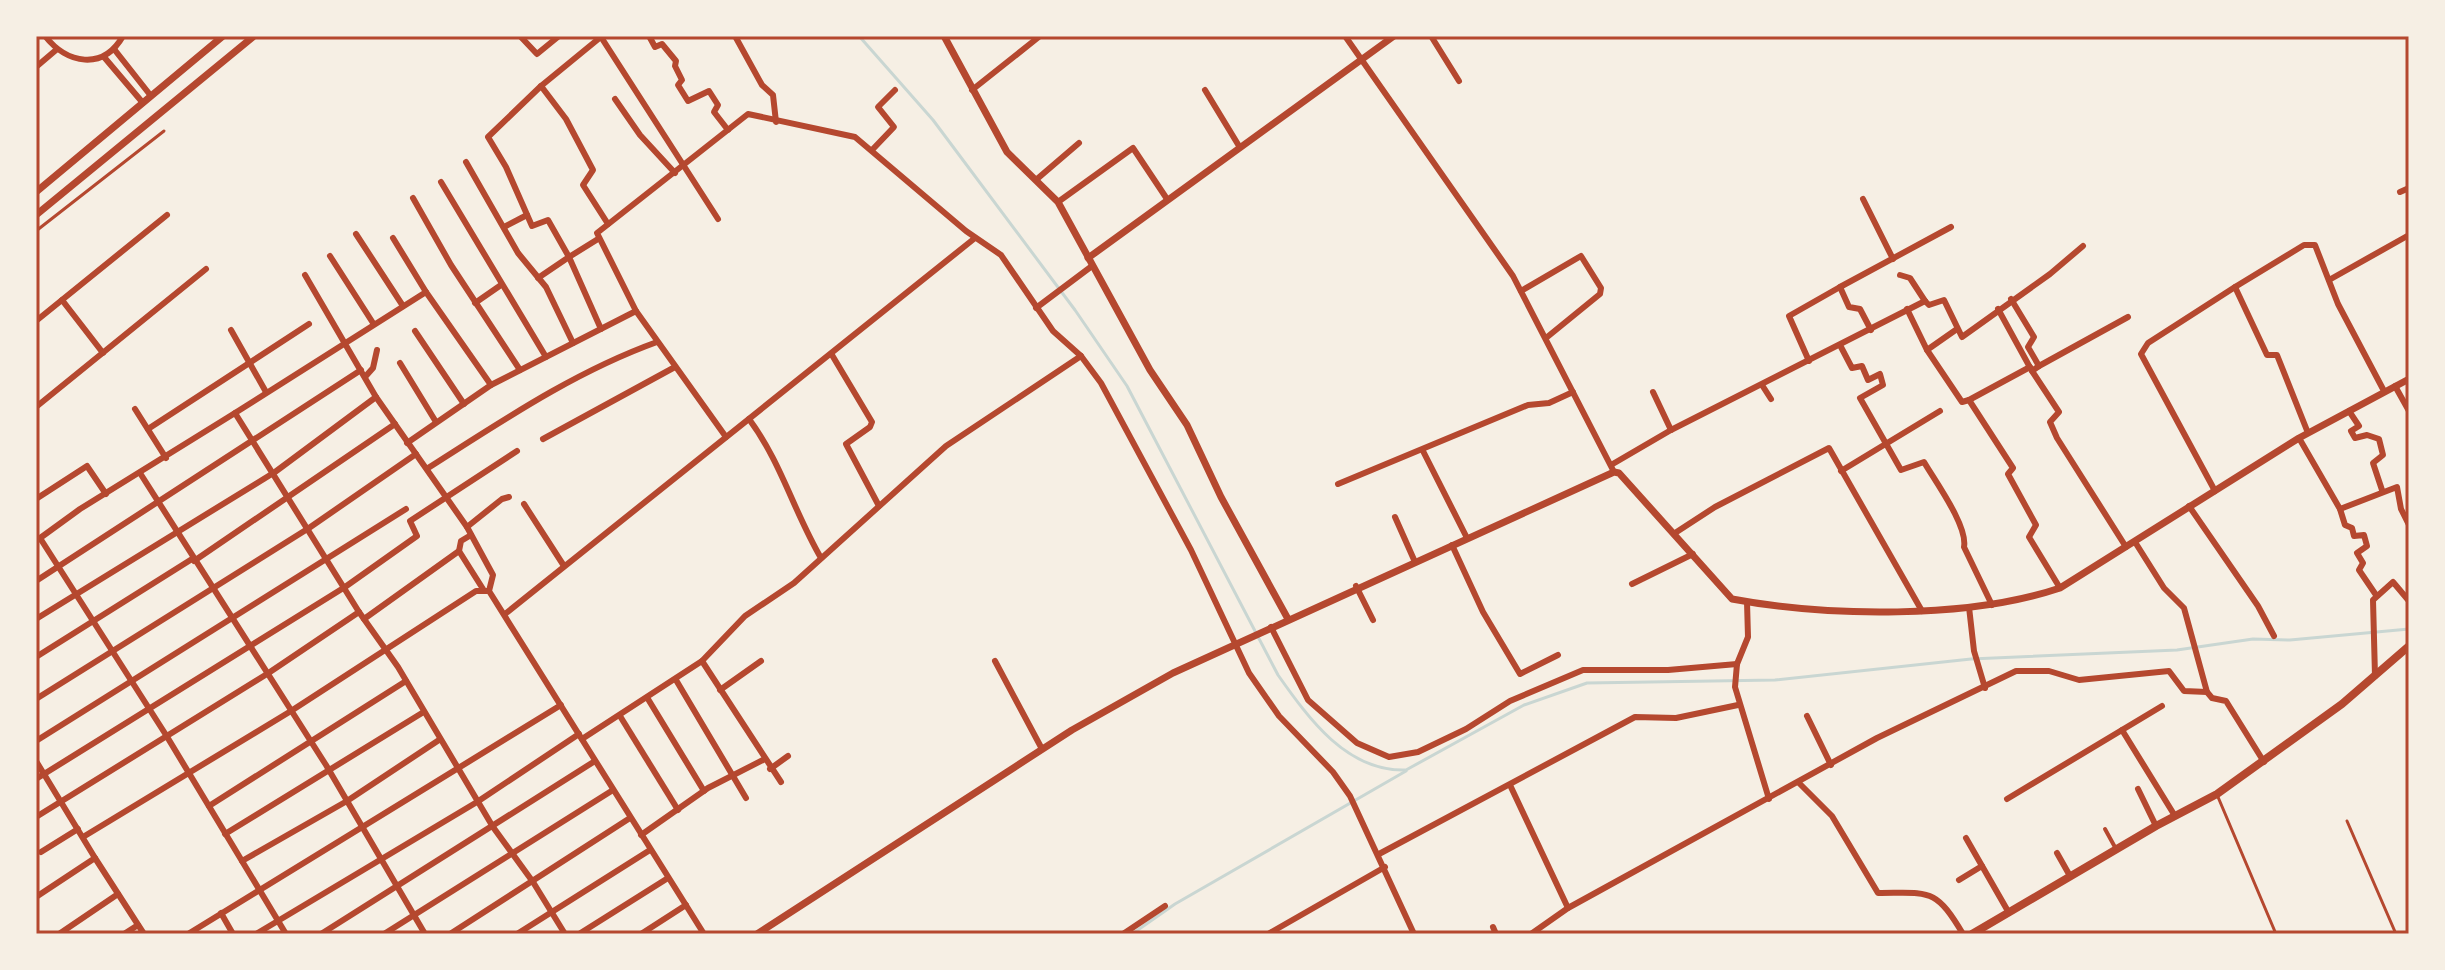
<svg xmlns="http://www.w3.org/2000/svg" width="2445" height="970" viewBox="0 0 2445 970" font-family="Rubik,sans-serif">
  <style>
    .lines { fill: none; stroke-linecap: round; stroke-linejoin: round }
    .stream { stroke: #c9d6d2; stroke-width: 3 }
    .service { stroke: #b5482f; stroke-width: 3 }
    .pedestrian { stroke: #b5482f; stroke-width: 4 }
    .minor { stroke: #b5482f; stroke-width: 6 }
    .tertiary { stroke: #b5482f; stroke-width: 7 }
    .secondary { stroke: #b5482f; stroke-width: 8 }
    .neatline { fill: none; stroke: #b5482f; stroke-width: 3 }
  </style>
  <rect width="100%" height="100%" fill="#f6efe4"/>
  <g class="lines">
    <g class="stream">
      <path d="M 859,36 L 933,120 L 1075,310 L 1127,386 L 1278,675 C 1309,719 1347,772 1406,770 L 1524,705 L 1587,683 L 1775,680 L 1971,659 L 2177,650 L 2253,639 L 2290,640 L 2409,629"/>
      <polyline points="1132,934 1175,904 1406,771"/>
    </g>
    <g class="service">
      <polyline points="36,231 164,131"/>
      <polyline points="2218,797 2276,934"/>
      <polyline points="2347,821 2396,934"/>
    </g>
    <polyline class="pedestrian" points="2105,829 2116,849"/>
    <g class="minor">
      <path d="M 45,36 C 67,64 103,71 123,36"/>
      <polyline points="520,36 537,54 559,36"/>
      <polyline points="649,36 655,47 662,44 676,61 675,66 682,80 678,85 688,101 709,91 718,105 714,112 728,130"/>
      <polyline points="735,36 762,85 773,95 776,122"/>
      <polyline points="1345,36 1513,276 1614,472"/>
      <polyline points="1431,36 1459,81"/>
      <polyline points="601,37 718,219"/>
      <polyline points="114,49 151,96"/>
      <polyline points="104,57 143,103"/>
      <polyline points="36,67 56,50"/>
      <polyline points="541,86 566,119 593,170 583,185 608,224"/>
      <polyline points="972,90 1040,36"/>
      <polyline points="1205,90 1239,146"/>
      <polyline points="615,99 640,135 675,173"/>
      <polyline points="873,149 894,127 878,107 895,90"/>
      <polyline points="466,162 518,253 546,287 573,343"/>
      <polyline points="1037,179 1079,143"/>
      <polyline points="441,182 546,357"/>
      <polyline points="2400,192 2409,188"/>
      <polyline points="413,198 451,265 520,370"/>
      <polyline points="1863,199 1893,259"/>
      <polyline points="1058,202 1133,148 1167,199"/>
      <polyline points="504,227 527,215"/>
      <polyline points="356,234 403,306"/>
      <polyline points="393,238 426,292"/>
      <polyline points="598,239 569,257 601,329"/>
      <polyline points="330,256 373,323"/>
      <polyline points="305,275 376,397 467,527 493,575 489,591 704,934"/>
      <polyline points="1900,275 1910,278 1925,301"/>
      <polyline points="538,278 569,257 548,220 532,226 506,167 488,137 541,86 602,36"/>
      <polyline points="2329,280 2409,235"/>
      <polyline points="2235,287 2304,245 2315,245 2338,304 2384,391"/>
      <polyline points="1521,291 1581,256 1601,288 1600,294 1546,338"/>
      <polyline points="2011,299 2034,337 2028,347 2039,366 2032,371 2059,412 2050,422 2057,438 2126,547"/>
      <polyline points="62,300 103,353"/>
      <polyline points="1925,301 1929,305 1944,300 1962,337 2050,274 2083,246"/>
      <polyline points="475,303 501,285"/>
      <polyline points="1036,308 1092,266"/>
      <polyline points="1907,309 1927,350 1962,402 1969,400 2013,468 2008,474 2036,525 2029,537 2060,588"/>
      <polyline points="1998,309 2032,371"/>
      <polyline points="36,321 167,215"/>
      <polyline points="231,330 266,392"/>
      <polyline points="1871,330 1860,309 1849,307 1840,287 1951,227"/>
      <polyline points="415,331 464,404"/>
      <path d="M 1841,347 L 1852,368 L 1862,366 L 1868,380 L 1880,374 L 1883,385 L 1860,398 L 1901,470 L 1924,462 C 1935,481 1968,526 1964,547 L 1992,605"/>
      <polyline points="1927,350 1957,329"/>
      <polyline points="832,355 872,422 870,427 846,444 879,506"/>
      <polyline points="1809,361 1789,316 1840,287"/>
      <polyline points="400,363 436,422"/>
      <polyline points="2039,366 2128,317"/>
      <polyline points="365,377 373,368 377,350"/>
      <polyline points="1762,385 1771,399"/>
      <polyline points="2395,386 2409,411"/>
      <polyline points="1653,392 1671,430"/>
      <polyline points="1969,400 2030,367"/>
      <polyline points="36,407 206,269"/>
      <polyline points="135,409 166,458"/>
      <polyline points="2349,411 2359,426 2351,431 2355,438 2367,435 2379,439 2383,455 2373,463 2382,490"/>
      <polyline points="235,413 426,292 491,385"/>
      <path d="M 749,419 C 781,462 794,512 821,558"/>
      <polyline points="148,429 309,324"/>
      <polyline points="726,437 636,311 597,233 748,114 855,137 966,231 1001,255 1053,331 1081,356 1101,383 1191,550 1249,673 1279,716 1333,772 1350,796 1414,934"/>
      <polyline points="2299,438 2340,509 2345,525 2352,528 2354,536 2364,535 2367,546 2357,553 2363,563 2359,570 2376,595"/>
      <polyline points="543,439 675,367"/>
      <polyline points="407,443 491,385 636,311"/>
      <polyline points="1423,451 1467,538"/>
      <polyline points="1611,465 1671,430 1925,301"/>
      <path d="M 428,468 C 502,421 574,372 657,342"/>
      <polyline points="1841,471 1940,411"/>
      <polyline points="140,473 326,765 425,934"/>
      <polyline points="1338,484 1528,405 1549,403 1573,392"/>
      <polyline points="2215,491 2141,354 2148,343 2235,287 2267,355 2277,355 2308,433"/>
      <polyline points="36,499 87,466 106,494"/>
      <polyline points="524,504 564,566"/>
      <polyline points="2189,506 2258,606 2274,636"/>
      <polyline points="2340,509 2397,487 2401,509 2409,525"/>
      <polyline points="1395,517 1415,562"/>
      <polyline points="467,527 502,499 509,497"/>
      <polyline points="1675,533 1715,507 1829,448 1922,611"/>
      <polyline points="40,538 166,735 286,934"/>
      <polyline points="36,541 80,509 235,413 359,612 398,667 493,827 533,882 565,934"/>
      <polyline points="2135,542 2164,588 2184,608 2207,692"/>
      <polyline points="1452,545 1483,612 1520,674 1558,655"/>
      <polyline points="459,551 461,541 471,535"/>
      <polyline points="194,561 395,424"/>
      <polyline points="36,581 361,370"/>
      <polyline points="1632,584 1693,554"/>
      <polyline points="1356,586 1373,620"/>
      <polyline points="1747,602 1748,637 1737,664 1735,687 1769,799"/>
      <polyline points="1969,607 1974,651 1985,688"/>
      <polyline points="505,614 975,238"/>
      <polyline points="36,619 275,472 376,397"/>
      <polyline points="364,619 459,551 483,589"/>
      <polyline points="1271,627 1308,700 1357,743 1389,757 1418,752 1466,729 1510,701 1583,670 1668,670 1737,664"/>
      <polyline points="36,657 192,559"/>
      <polyline points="702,661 781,782"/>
      <polyline points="995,661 1042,749"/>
      <polyline points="2375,676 2373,600 2393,582 2409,601"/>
      <polyline points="676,680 746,798"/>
      <polyline points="720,690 761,661"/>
      <polyline points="36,699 309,528 416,454"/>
      <polyline points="648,699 704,791"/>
      <polyline points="620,716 678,810"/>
      <polyline points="1807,716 1831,765"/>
      <polyline points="2122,730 2175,816"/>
      <polyline points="582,739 702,661 745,616 794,583 946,446 1081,356"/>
      <polyline points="36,741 406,509"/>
      <polyline points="36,761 95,858 36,897"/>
      <polyline points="770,769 788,756"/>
      <polyline points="36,779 345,587 417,536 410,521 517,451"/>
      <path d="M 1800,784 L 1832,816 L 1878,893 C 1930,893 1935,887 1963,934"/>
      <polyline points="1510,785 1568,908"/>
      <polyline points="2138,789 2156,826"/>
      <polyline points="2007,799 2162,706"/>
      <polyline points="209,806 406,681"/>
      <polyline points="36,817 267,674 359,612"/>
      <polyline points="225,834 422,713"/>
      <polyline points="641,835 708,788 763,760"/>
      <polyline points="83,837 291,711 476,591 489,591"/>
      <polyline points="1966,838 2009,913"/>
      <polyline points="41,852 78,829"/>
      <polyline points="2057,853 2070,876"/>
      <polyline points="1379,854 1635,717 1676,718 1738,705"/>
      <polyline points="95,858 144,934"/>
      <polyline points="242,861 347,801 439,740"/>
      <polyline points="1959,880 1982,866"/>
      <polyline points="221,913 233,934"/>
      <polyline points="1493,927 1496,934"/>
      <polyline points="59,934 118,894"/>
      <polyline points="124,934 138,925"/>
      <polyline points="188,934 561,705"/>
      <polyline points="256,934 477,802 579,734"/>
      <polyline points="321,934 595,761"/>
      <polyline points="384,934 613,790"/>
      <polyline points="450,934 630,818"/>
      <polyline points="517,934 650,850"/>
      <polyline points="579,934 668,878"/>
      <polyline points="641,934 686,905"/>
      <polyline points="1123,934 1165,906"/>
      <polyline points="1268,934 1385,867"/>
      <polyline points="1531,934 1568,908 1877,738 2016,671 2049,671 2079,680 2169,671 2184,691 2207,692 2212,698 2226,701 2264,762"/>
      <polyline points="2408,934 2409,934"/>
    </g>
    <g class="tertiary">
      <polyline points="944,36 1007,152 1058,202 1150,370 1187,425 1221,497 1288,619"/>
      <polyline points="36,192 223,36"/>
      <polyline points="36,215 254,36"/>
      <polyline points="1088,258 1394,36"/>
      <path d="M 757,934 L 1072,730 L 1173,673 L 1614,472 L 1619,473 L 1732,599 C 1828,617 1968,619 2060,588 L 2299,438 L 2409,379"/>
    </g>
    <polyline class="secondary" points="1972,934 2156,826 2217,794 2342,704 2409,646"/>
  </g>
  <rect width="2445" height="970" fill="none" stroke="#f6efe4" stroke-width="76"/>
  <rect x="38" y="38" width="2369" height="894" class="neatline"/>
</svg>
